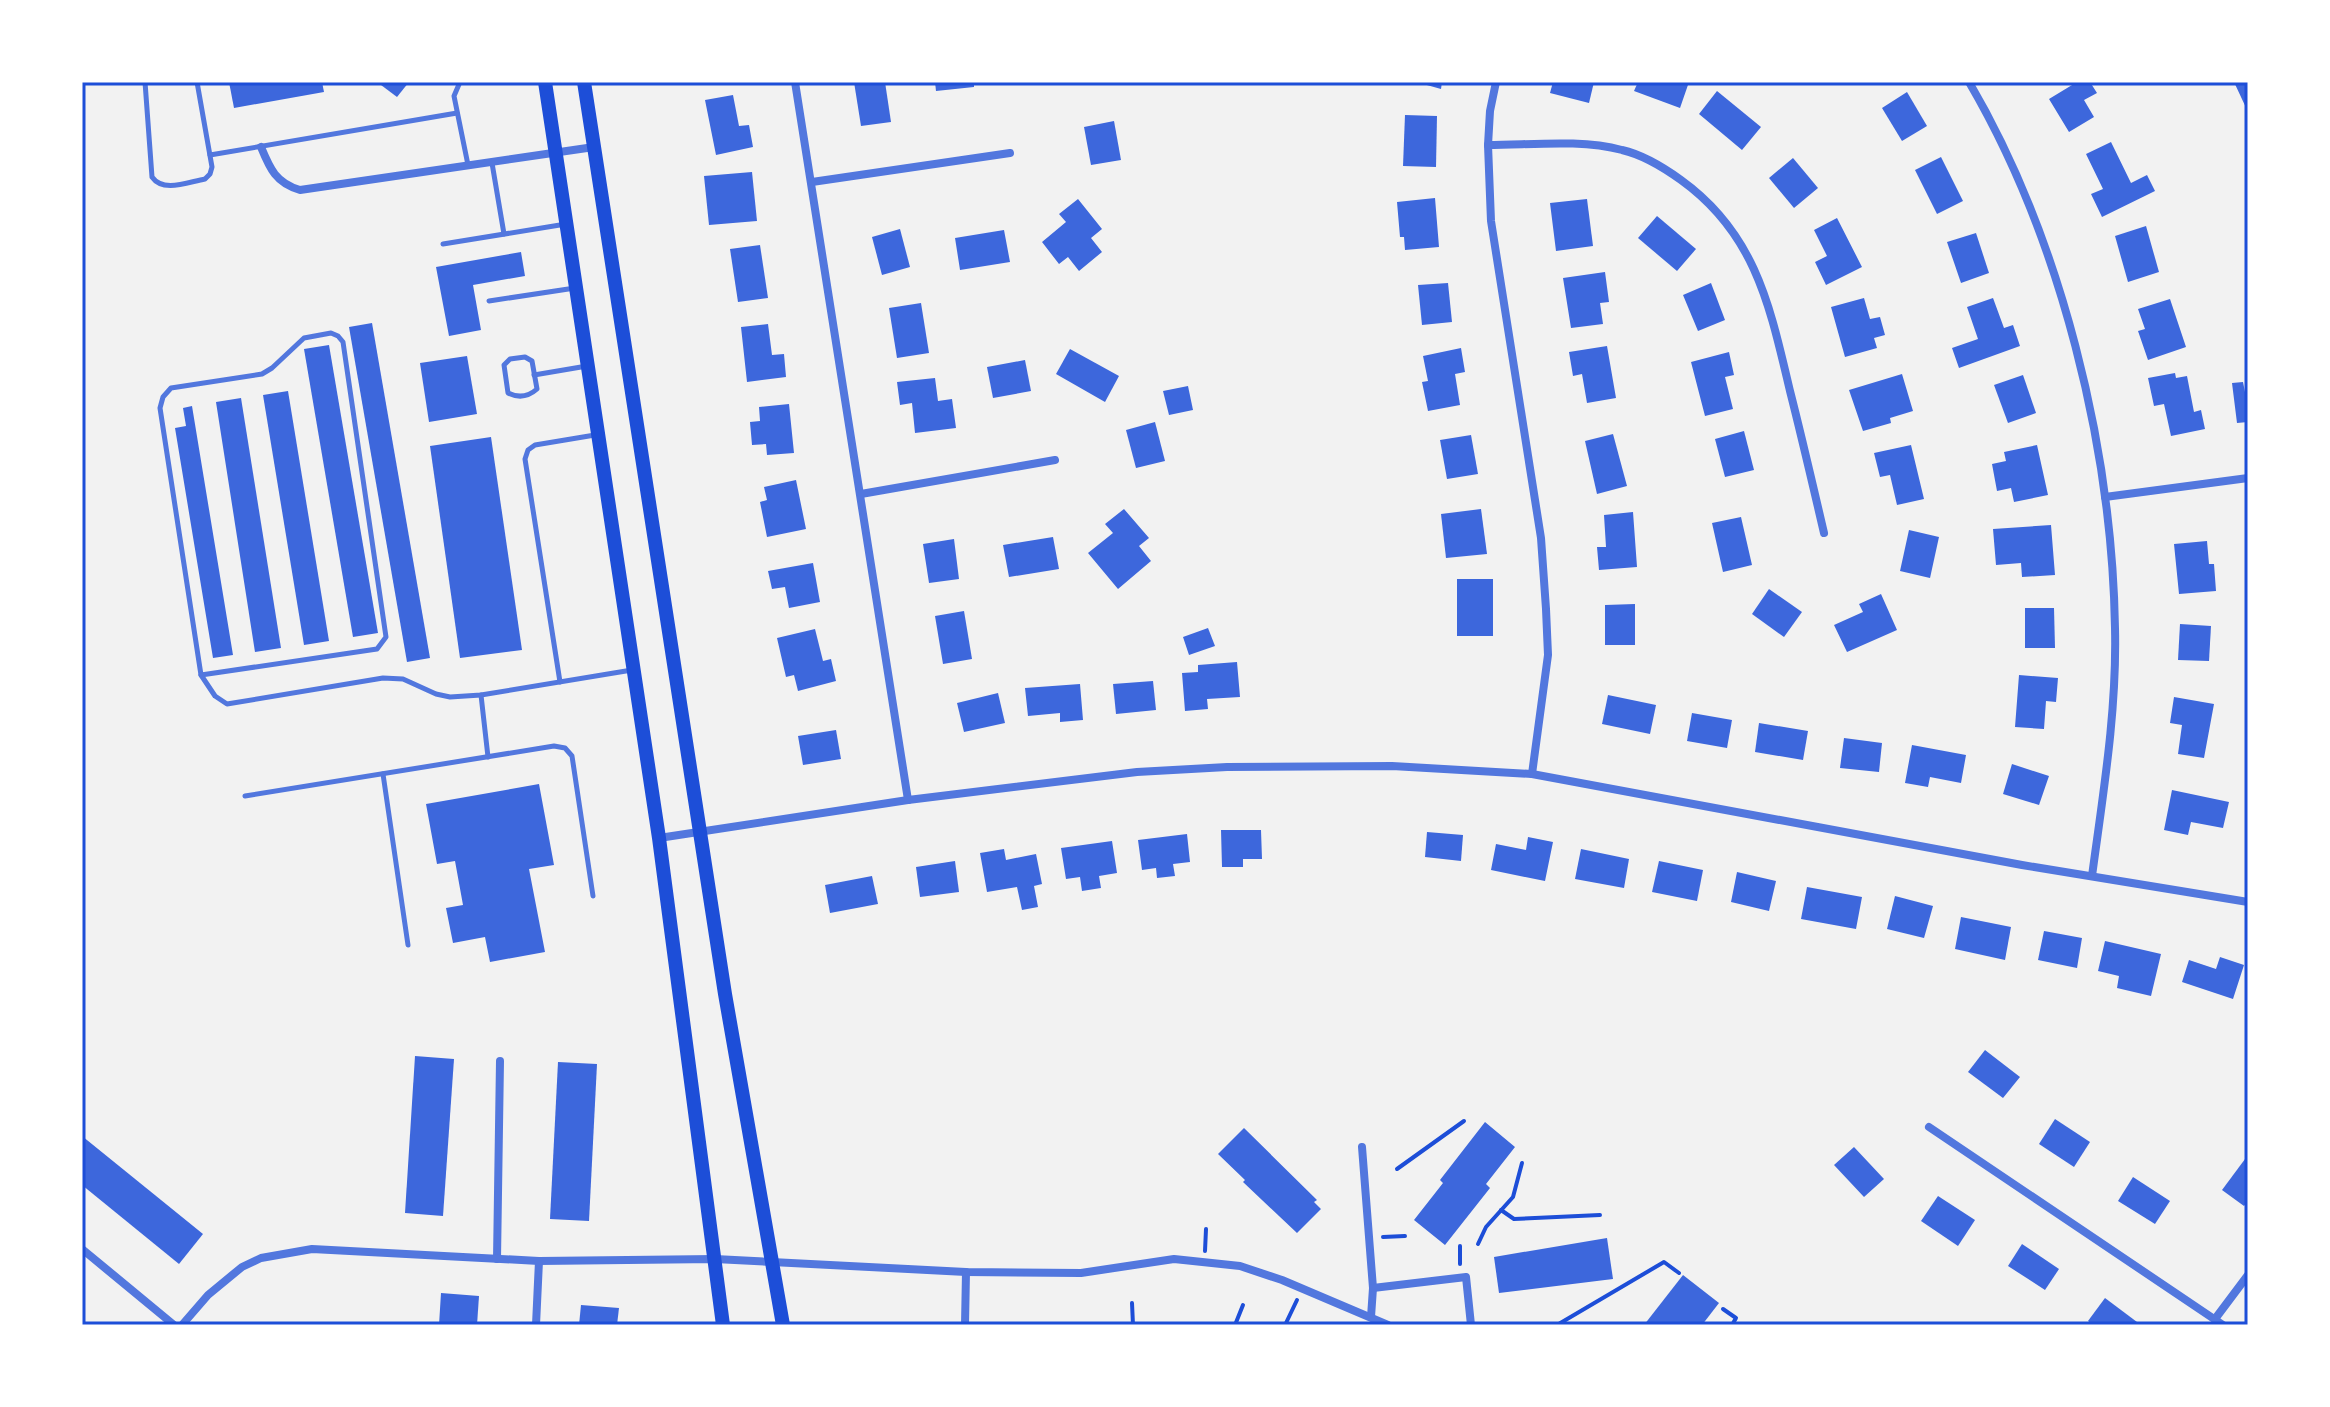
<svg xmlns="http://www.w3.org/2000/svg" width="2330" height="1407" viewBox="0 0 2330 1407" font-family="Inter,sans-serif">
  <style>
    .building { fill: #3d67dc }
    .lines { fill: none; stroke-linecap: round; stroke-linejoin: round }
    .path { stroke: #1d4ed8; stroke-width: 4 }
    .service { stroke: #5277de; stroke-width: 5 }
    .minor { stroke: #5277de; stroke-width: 8 }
    .secondary { stroke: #1d4ed8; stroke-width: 14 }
    .neatline { fill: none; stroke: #1d4ed8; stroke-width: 3 }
  </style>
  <rect width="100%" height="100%" fill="#f2f2f2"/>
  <g class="building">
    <polygon points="229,82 322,82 324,92 234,108"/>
    <polygon points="377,82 409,82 397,97"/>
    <polygon points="854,82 885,82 891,122 861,126"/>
    <polygon points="935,82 974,82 974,87 936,91"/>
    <polygon points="1416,82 1442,82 1441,89"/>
    <polygon points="1553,82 1594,82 1589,103 1550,93"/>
    <polygon points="1638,82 1689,82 1680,108 1634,91"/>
    <polygon points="2077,82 2090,82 2097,93 2084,100 2094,117 2069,132 2049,99"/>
    <polygon points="2234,82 2248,82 2248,112"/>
    <polygon points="1717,91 1761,127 1742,150 1699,114"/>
    <polygon points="1907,92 1927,126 1902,141 1882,108"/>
    <polygon points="733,95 739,126 749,125 753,147 716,155 705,100"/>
    <polygon points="1405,115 1437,116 1436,167 1403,166"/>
    <polygon points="1114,121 1121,160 1091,165 1084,127"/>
    <polygon points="2111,142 2131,183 2147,175 2155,191 2102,217 2091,194 2103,189 2086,154"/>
    <polygon points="1941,157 1963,201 1937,214 1915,170"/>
    <polygon points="1793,158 1818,188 1794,208 1769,178"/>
    <polygon points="752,172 757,221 709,225 704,176"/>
    <polygon points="1435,198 1439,247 1405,250 1404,237 1400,237 1397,202"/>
    <polygon points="1078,199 1102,229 1091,238 1102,252 1079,271 1068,257 1059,264 1042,242 1066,222 1059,214"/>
    <polygon points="1587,199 1593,246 1556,251 1550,203"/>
    <polygon points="1657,216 1696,249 1677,271 1638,238"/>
    <polygon points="1837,218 1862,267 1826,285 1815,262 1827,256 1814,230"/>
    <polygon points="2146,226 2159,272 2128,282 2115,236"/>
    <polygon points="900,229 910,267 882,275 872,237"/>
    <polygon points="1004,230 1010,262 960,270 955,238"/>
    <polygon points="1976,233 1989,273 1961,283 1947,242"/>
    <polygon points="760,245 768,298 738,302 730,249"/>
    <polygon points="521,252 525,276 473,285 481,330 449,336 436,267"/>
    <polygon points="1605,272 1609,302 1600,303 1603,324 1571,328 1563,278"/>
    <polygon points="1448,283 1452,322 1422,325 1418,285"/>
    <polygon points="1711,283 1725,320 1698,331 1683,295"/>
    <polygon points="1864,298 1870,319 1880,317 1885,335 1874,338 1877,348 1845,357 1831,307"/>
    <polygon points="1993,298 2004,328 2013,325 2020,346 1959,368 1952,348 1978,339 1967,307"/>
    <polygon points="2170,299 2186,347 2148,360 2138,331 2145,329 2138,309"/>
    <polygon points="921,303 929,353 897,358 889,308"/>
    <polygon points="372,323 430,658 407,662 349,327"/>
    <polygon points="768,324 772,355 784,354 786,377 747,382 741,327"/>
    <polygon points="329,345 378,633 353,637 304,349"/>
    <polygon points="1607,346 1616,398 1587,403 1582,374 1573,376 1569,352"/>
    <polygon points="1461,348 1465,372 1455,374 1460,405 1428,411 1422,382 1428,381 1423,356"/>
    <polygon points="1070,349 1119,376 1105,402 1056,374"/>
    <polygon points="1729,352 1734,375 1725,377 1733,409 1705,416 1691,362"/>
    <polygon points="467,356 477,414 429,422 420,363"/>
    <polygon points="1025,360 1031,391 993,398 987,367"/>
    <polygon points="2175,373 2176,378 2187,376 2194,412 2201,410 2205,429 2171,436 2164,404 2154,406 2148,378"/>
    <polygon points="1902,374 1913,411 1890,418 1891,423 1863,431 1849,390"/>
    <polygon points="2023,375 2036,413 2008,423 1994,385"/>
    <polygon points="935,378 938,401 952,399 956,428 915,433 912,403 900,405 897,382"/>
    <polygon points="2243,382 2245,392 2248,391 2248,422 2237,423 2232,383"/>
    <polygon points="1188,386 1193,410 1169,415 1163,391"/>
    <polygon points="288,391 329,641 304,645 263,395"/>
    <polygon points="241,398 281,648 255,652 216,402"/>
    <polygon points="789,404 794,453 767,455 766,444 752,445 750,422 760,421 759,407"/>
    <polygon points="192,406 233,655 213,658 175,428 186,426 183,408"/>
    <polygon points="1155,422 1165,461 1136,468 1126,430"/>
    <polygon points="1744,431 1754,470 1725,477 1715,439"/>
    <polygon points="1613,434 1627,486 1597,494 1585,441"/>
    <polygon points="1471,435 1478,474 1447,479 1440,440"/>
    <polygon points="491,437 522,650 460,658 430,446"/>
    <polygon points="1911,445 1924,499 1897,505 1890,475 1880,477 1874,453"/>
    <polygon points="2037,445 2048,495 2014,502 2011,488 1997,491 1992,464 2006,461 2004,452"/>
    <polygon points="796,480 806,529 767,537 760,502 767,500 764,487"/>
    <polygon points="1124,509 1149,538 1139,546 1151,561 1118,589 1088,553 1113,533 1105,524"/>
    <polygon points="1481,509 1487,554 1446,558 1441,514"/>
    <polygon points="1633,512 1637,567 1599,570 1597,547 1606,547 1604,515"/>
    <polygon points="1741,517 1752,565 1723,572 1712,523"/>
    <polygon points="2051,525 2055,575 2022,577 2021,563 1996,565 1993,529"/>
    <polygon points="1909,530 1939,537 1930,578 1900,571"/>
    <polygon points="1053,537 1059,569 1009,577 1003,545"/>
    <polygon points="954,539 959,579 929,583 923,544"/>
    <polygon points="2207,541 2209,564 2214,564 2216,591 2179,594 2174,544"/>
    <polygon points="813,563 820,602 789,608 785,587 772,589 768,571"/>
    <rect x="1457" y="579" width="36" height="57"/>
    <polygon points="1769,589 1802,612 1784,637 1752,614"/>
    <polygon points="1881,594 1897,630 1847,652 1834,625 1863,612 1859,604"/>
    <polygon points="1635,604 1635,645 1605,645 1605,605"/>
    <polygon points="2025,608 2054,608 2055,648 2025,648"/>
    <polygon points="964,611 972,659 943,664 935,616"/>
    <polygon points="2180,624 2211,626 2209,661 2178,660"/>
    <polygon points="1208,628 1215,646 1189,655 1183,637"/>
    <polygon points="815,629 823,661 831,659 836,681 798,691 794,675 786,677 777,638"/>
    <polygon points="1237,662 1240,697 1207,699 1208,709 1185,711 1182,673 1198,672 1198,665"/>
    <polygon points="2019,675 2058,678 2056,702 2046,701 2044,729 2015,727"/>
    <polygon points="1153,681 1156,710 1116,714 1113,684"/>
    <polygon points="1080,684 1083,720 1060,722 1060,713 1028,716 1025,688"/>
    <polygon points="998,693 1005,723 964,732 957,703"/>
    <polygon points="1608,695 1656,705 1650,734 1602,724"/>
    <polygon points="2174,697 2214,704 2204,758 2178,754 2182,725 2170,723"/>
    <polygon points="1692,713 1732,720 1727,748 1687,741"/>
    <polygon points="1759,723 1808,731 1803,760 1755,752"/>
    <polygon points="836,730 841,759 803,765 798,736"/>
    <polygon points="1844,738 1882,743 1879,772 1840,768"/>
    <polygon points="1912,745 1966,755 1961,783 1930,777 1928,787 1905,783"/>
    <polygon points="2012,764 2049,776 2039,805 2003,794"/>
    <polygon points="539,784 554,865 529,869 545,952 490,962 485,937 453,943 446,908 463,905 455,861 437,864 426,804"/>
    <polygon points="2172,790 2229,802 2223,828 2191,822 2188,835 2164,830"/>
    <polygon points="1221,830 1261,830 1262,859 1243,859 1243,867 1222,867"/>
    <polygon points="1427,832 1463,835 1461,861 1425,857"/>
    <polygon points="1187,834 1190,862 1173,864 1175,876 1157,878 1156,868 1142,870 1138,840"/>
    <polygon points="1528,837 1553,842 1545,881 1491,870 1496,844 1526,850"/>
    <polygon points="1112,841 1117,873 1099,876 1101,888 1082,891 1080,877 1066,879 1061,848"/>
    <polygon points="1004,849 1006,860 1036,854 1042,884 1034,886 1038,907 1022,910 1017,887 987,892 980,853"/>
    <polygon points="1581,849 1629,859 1624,888 1575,879"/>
    <polygon points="955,861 959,892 920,897 916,867"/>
    <polygon points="1659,861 1703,870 1697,901 1652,892"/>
    <polygon points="1737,872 1776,881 1769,911 1731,902"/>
    <polygon points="872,876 878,904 830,913 825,885"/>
    <polygon points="1807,887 1862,897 1856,929 1801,919"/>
    <polygon points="1895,896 1933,906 1924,938 1887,929"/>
    <polygon points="1961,917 2011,927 2005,960 1955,949"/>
    <polygon points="2044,931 2082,938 2077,968 2038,960"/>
    <polygon points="2105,941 2161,954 2151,996 2117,988 2119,976 2098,971"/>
    <polygon points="2220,957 2244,965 2233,999 2182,982 2189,960 2216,969"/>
    <polygon points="1985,1050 2020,1077 2003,1098 1968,1072"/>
    <polygon points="415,1056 454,1059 443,1216 405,1213"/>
    <polygon points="558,1062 597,1064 589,1221 550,1219"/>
    <polygon points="2055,1119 2090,1142 2074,1167 2039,1144"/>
    <polygon points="1485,1122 1515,1147 1486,1184 1490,1188 1445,1245 1414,1220 1443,1183 1440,1180"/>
    <polygon points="1244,1128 1317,1200 1314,1202 1321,1209 1297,1233 1243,1182 1245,1180 1218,1154"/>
    <polygon points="82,1136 203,1234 179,1264 82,1185"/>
    <polygon points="1854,1147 1884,1179 1864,1197 1834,1165"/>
    <polygon points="2248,1155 2248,1201 2244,1206 2222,1190"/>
    <polygon points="2133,1177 2170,1201 2155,1224 2118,1201"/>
    <polygon points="1938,1196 1975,1220 1958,1246 1921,1221"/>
    <polygon points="1607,1238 1613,1279 1499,1293 1494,1257"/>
    <polygon points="2022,1244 2059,1269 2045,1290 2008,1266"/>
    <polygon points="1683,1275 1719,1303 1702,1325 1644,1325"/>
    <polygon points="441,1293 479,1296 477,1325 439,1325"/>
    <polygon points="2105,1298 2141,1325 2093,1325 2088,1321"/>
    <polygon points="581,1305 619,1308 617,1325 579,1325"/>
  </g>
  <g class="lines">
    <g class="path">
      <polyline points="1397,1169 1464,1121"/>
      <polyline points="1501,1210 1514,1219 1600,1215"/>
      <polyline points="1383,1237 1405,1236"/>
      <polyline points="1478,1244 1486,1227 1513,1197 1522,1163"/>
      <polyline points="1205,1251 1206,1229"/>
      <polyline points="1460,1264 1460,1246"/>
      <polyline points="1132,1303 1133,1325"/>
      <polyline points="1723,1309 1736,1318 1732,1325"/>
      <polyline points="1286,1323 1297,1300"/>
      <polyline points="1235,1325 1243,1305"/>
      <polyline points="1557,1325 1664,1262 1679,1273"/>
    </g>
    <g class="service">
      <path d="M 145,82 L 152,177 C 163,193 188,182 205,179 L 210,174 L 212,167 L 197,82"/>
      <polyline points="460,82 454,96 468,165"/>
      <polyline points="210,155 457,113"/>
      <polyline points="492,163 504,234"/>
      <polyline points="443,244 566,224"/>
      <polyline points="489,301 575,288"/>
      <polygon points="331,333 338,336 343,342 386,637 377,649 201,675 160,408 163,397 171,388 262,374 272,368 304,338"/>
      <path d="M 525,357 L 532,361 L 537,389 C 528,397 518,398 508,393 L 504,365 L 510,359 Z"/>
      <polyline points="534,375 587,366"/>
      <polyline points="201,675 215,696 227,704 383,678 403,679 436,694 450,697 481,695 632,670"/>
      <polyline points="560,682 525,459 528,450 535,445 595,435"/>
      <polyline points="481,695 488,757"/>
      <polyline points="383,774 408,945"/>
      <polyline points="245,796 554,746 565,748 572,756 593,896"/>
    </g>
    <g class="minor">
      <polyline points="795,82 908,800"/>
      <polyline points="1496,82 1490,111 1488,145 1491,221 1541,538 1546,609 1548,655 1532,774"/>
      <path d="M 1969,82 C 2061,239 2112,447 2115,628 C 2117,711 2103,794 2092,876"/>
      <path d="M 1488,145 C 1531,145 1580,139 1622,150 C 1644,155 1663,167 1681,180 C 1756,234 1770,307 1790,391 C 1802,438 1813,486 1824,533"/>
      <path d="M 261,147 C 270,169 276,183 300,190 L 594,147"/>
      <polyline points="812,182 1010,153"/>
      <polyline points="861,494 1055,460"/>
      <polyline points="2105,497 2248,478"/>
      <polyline points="659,838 908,800 1137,772 1227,767 1392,766 1532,774 2022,865 2248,902"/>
      <polyline points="1929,1127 2223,1325"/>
      <polyline points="1362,1147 1373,1288 1371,1317"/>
      <polyline points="82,1249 174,1325"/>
      <polyline points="497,1259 500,1061"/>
      <polyline points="1373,1288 1466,1277 1471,1325"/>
      <polyline points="2215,1319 2248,1275"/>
      <polyline points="182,1325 208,1295 242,1267 261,1258 312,1249 539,1261 715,1259 966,1272 1081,1273 1174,1259 1240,1266 1282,1280 1388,1325"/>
      <polyline points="536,1325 539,1261"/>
      <polyline points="965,1325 966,1272"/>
    </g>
    <g class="secondary">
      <polyline points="545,82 659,838 723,1325"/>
      <polyline points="584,82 725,994 783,1325"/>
    </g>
  </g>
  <rect width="2330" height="1407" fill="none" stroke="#ffffff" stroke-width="168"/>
  <rect x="84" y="84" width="2162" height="1239" class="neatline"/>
</svg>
